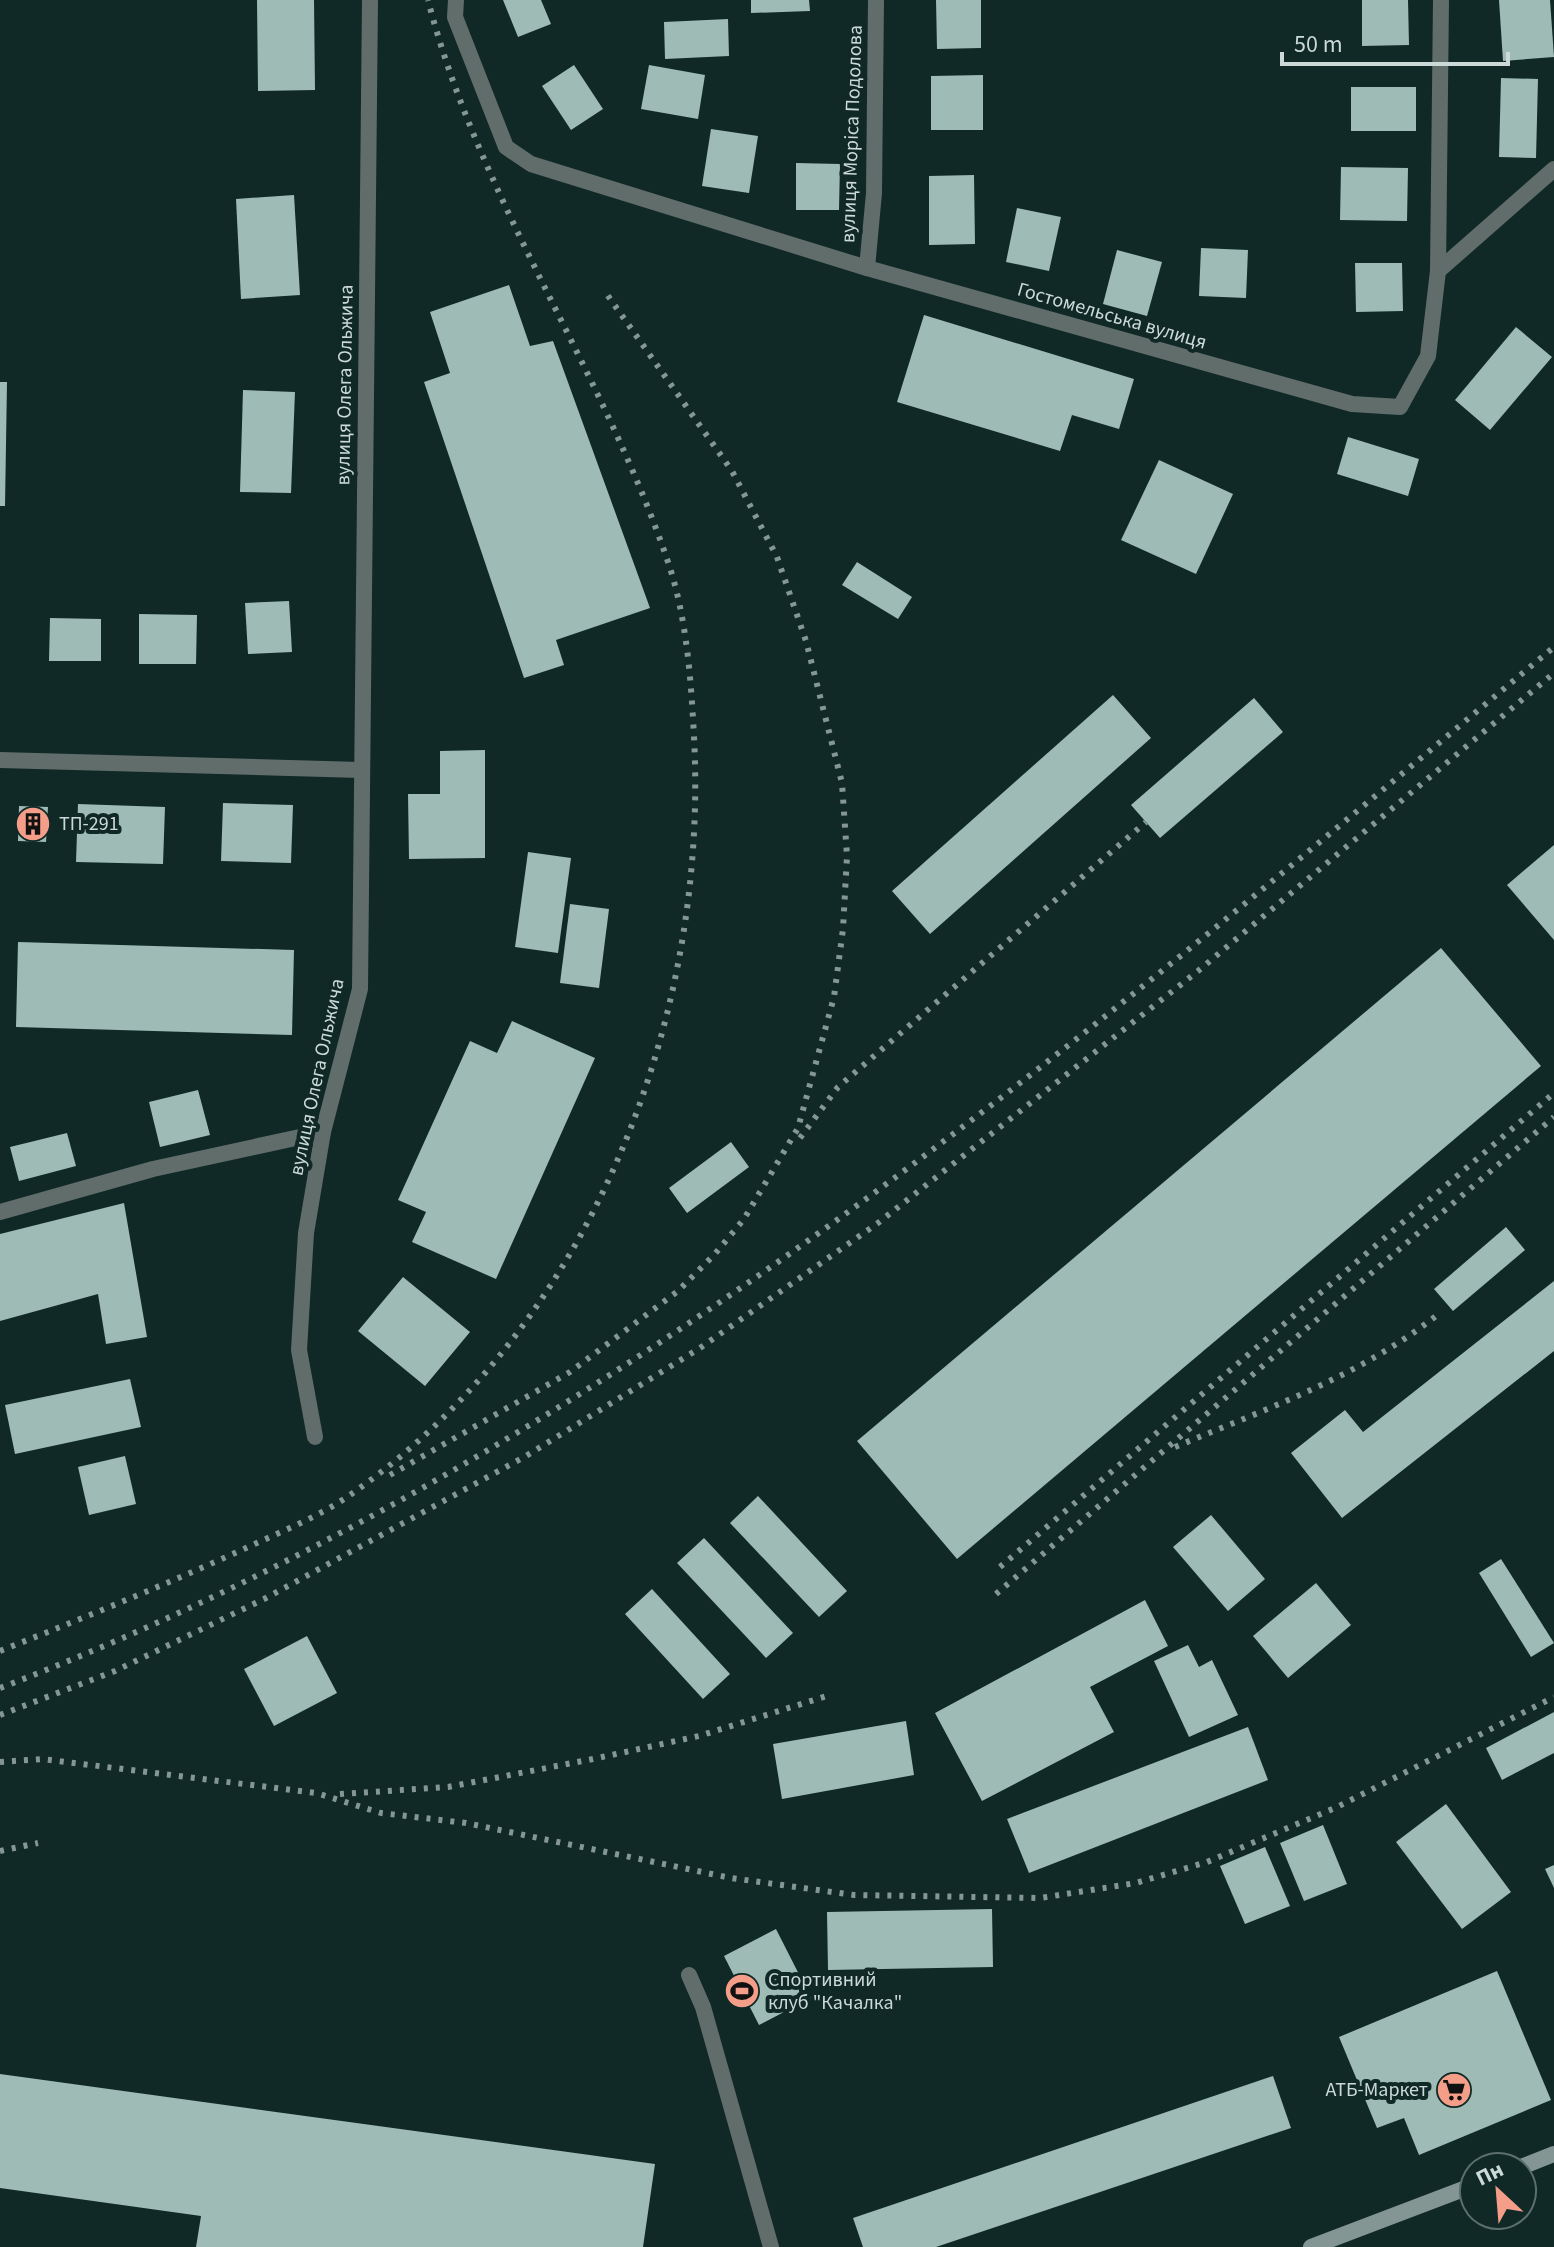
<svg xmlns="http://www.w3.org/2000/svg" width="1554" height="2247" viewBox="0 0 1554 2247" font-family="'Source Sans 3',sans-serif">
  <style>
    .building { fill: #9ebbb6 }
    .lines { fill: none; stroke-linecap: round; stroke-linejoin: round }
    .minor { stroke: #616d6b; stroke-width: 16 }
    .secondary { stroke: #839693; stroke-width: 16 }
    .rail { stroke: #859795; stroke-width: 6; stroke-dasharray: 4 8; stroke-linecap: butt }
    .labels { text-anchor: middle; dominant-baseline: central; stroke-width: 8; stroke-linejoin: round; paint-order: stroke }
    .street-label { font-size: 20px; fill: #cbd9d7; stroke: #102926 }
    .poi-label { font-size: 20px; fill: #cbd9d7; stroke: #102926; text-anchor: start }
  </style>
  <rect width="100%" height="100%" fill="#102926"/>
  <g class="building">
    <polygon points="257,0 314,0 315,90 258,91"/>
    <polygon points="503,0 541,0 551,24 518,37"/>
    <polygon points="751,0 809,0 810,11 751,13"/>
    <polygon points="936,0 981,0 981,48 937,49"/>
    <polygon points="1362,0 1408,0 1409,45 1362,46"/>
    <polygon points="1499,0 1550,0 1554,57 1503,61"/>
    <polygon points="728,19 729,56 665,59 664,22"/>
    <polygon points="574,65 603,109 571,130 542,86"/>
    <polygon points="649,65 705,75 698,119 641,109"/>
    <polygon points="983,75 983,130 931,130 931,76"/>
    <polygon points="1501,78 1538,79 1536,158 1499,157"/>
    <rect x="1351" y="87" width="65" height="44"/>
    <polygon points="711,129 758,136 749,193 702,186"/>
    <polygon points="796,163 840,164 839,210 796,210"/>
    <polygon points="1341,167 1408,168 1407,221 1340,220"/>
    <polygon points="974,175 975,244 929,245 929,176"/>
    <polygon points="294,195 300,295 241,299 236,199"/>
    <polygon points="1017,208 1061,217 1049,271 1006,262"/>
    <polygon points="1201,248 1248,250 1246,298 1199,296"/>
    <polygon points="1117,250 1162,262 1147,316 1103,304"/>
    <polygon points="1355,263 1402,263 1403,311 1356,312"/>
    <polygon points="509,285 530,346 553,341 650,608 556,640 564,665 524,678 424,382 450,373 430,312"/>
    <polygon points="924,315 1134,379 1119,429 1072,415 1060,451 897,402"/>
    <polygon points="1516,327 1552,357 1490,430 1455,400"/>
    <polygon points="0,382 7,382 5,506 0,506"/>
    <polygon points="243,390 295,392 291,493 240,492"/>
    <polygon points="1348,437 1419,459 1408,496 1337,474"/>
    <polygon points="1159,460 1233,494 1196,574 1121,540"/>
    <polygon points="857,562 912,597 898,619 842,585"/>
    <polygon points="289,601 292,652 248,654 245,603"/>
    <polygon points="139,614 197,615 196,664 139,664"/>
    <polygon points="50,618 101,619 101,661 49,661"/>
    <polygon points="1113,695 1151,738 930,934 892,891"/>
    <polygon points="1254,698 1283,732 1160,838 1131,805"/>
    <polygon points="485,750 485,858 409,859 408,794 440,794 440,751"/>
    <polygon points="223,803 293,805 291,863 221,861"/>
    <polygon points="78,804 165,807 163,864 76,862"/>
    <polygon points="19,806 48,807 46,842 18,841"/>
    <polygon points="1554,845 1554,940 1507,885"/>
    <polygon points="528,852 571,858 558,953 515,947"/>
    <polygon points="570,904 609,909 599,988 560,983"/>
    <polygon points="18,942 294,950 292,1035 16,1027"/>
    <polygon points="1441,948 1541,1066 957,1559 857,1441"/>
    <polygon points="512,1021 595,1058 496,1279 412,1242 426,1212 398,1200 470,1041 497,1053"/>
    <polygon points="198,1090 210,1135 160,1147 149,1102"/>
    <polygon points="67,1133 76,1166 19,1181 10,1147"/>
    <polygon points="731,1142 749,1167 687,1213 669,1188"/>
    <polygon points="124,1203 147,1337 106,1344 98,1294 0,1321 0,1234"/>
    <polygon points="1506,1227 1525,1250 1453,1311 1434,1289"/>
    <polygon points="403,1277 470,1332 425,1386 358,1331"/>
    <polygon points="1554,1281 1554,1351 1342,1518 1291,1453 1345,1410 1363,1432"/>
    <polygon points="130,1379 141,1427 15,1454 5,1405"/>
    <polygon points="125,1456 136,1504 89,1515 78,1467"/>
    <polygon points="758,1496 847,1591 819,1617 730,1523"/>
    <polygon points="1211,1515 1265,1579 1228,1611 1173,1547"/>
    <polygon points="704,1538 793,1633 766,1658 677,1563"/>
    <polygon points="1501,1559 1554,1643 1531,1657 1479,1573"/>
    <polygon points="1316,1583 1351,1625 1288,1678 1253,1636"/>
    <polygon points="652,1589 730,1674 703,1699 625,1614"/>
    <polygon points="1145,1600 1168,1646 1090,1687 1114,1732 982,1801 935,1713"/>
    <polygon points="307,1636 337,1693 274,1726 244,1669"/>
    <polygon points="1188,1645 1199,1667 1212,1660 1238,1715 1189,1737 1154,1661"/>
    <polygon points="1554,1712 1554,1753 1502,1780 1486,1748"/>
    <polygon points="906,1721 914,1775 782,1799 773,1744"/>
    <polygon points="1248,1727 1268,1780 1029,1873 1007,1819"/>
    <polygon points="1446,1804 1511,1892 1462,1929 1396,1842"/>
    <polygon points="1323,1825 1347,1884 1304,1901 1280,1843"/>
    <polygon points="1265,1847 1290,1906 1245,1924 1220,1866"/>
    <polygon points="1554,1865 1554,1888 1545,1869"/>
    <polygon points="992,1909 993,1967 828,1970 827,1912"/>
    <polygon points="776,1929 811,1998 759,2025 724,1956"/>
    <polygon points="1497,1971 1551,2100 1419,2155 1404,2118 1377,2128 1339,2037"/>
    <polygon points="0,2074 655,2164 643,2247 196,2247 201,2216 0,2188"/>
    <polygon points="1273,2076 1291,2128 936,2247 863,2247 853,2218"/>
  </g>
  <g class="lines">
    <g class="minor">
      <polyline points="456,0 455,17 506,147 531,164 867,268 1352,404 1400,407 1428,356 1438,271 1554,169"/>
      <polyline points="867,268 874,193 876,0"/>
      <polyline points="1438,271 1441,0"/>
      <polyline points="0,760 361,770"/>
      <polyline points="0,1212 153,1169 323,1132"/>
      <polyline points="315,1437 299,1350 306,1233 323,1132 360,989 370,0"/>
      <polyline points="689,1975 703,2007 771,2247"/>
    </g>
    <g class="secondary">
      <polyline points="1521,2167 1554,2154"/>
      <polyline points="1311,2247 1474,2185"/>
    </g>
    <g class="rail">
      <polyline points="800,1138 838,1087 1146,822"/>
      <path d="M 1175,1447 C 1266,1409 1358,1377 1436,1316"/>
      <polyline points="390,1475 570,1372 678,1291 714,1255 744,1219 798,1128 834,997 843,929 847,856 842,783 806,641 777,557 732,471 606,293"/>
      <polyline points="1000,1567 1554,1093"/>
      <polyline points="996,1594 1554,1117"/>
      <path d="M 0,1651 C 83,1618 165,1585 246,1548 C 280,1532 316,1518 347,1497 C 588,1332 709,1023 694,737 C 691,680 687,620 669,565 C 604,371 479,199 428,0"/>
      <path d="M 0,1688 C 591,1463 1074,1047 1554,647"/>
      <polyline points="0,1715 115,1671 266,1598 526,1456 700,1348 878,1223 1198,971 1554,673"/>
      <polyline points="0,1762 42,1759 316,1793 381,1813 466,1823 731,1878 854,1895 1040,1898 1136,1883 1207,1862 1335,1808 1554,1697"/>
      <polyline points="340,1794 448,1787 593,1759 699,1736 830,1695"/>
      <polyline points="0,1851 38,1843"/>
    </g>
  </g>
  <defs>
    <g id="building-disc" transform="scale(1.8)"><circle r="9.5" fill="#f49e89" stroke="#102926"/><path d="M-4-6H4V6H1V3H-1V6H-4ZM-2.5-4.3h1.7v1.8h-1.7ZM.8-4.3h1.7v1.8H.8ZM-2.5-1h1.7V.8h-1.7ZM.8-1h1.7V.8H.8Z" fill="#111"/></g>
    <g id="stadium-disc" transform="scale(1.8)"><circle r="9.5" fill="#f49e89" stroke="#102926"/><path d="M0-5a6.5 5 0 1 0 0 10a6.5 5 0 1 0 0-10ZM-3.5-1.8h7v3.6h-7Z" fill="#111"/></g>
    <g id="supermarket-disc" transform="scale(1.8)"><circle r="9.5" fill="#f49e89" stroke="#102926"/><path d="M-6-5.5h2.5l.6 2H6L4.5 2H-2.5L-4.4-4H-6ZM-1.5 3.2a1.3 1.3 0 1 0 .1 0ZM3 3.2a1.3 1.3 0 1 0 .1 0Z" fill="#111"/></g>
  </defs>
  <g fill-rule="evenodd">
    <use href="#building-disc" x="33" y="824"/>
    <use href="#stadium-disc" x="742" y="1991"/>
    <use href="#supermarket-disc" x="1454" y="2090"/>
  </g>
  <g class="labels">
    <g class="street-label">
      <text transform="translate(852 134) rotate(-88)">вулиця Моріса Подолова</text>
      <text transform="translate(1112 316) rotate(16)">Гостомельська вулиця</text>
      <text transform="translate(345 385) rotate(-89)">вулиця Олега Ольжича</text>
      <text transform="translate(317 1077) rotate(-78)">вулиця Олега Ольжича</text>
    </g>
    <g class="poi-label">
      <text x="59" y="824">ТП-291</text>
      <text x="768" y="1980">Спортивний<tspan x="768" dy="23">клуб "Качалка"</tspan></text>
      <text x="1428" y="2090" text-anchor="end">АТБ-Маркет</text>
    </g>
  </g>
  <g transform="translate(1498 2191) rotate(334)"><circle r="38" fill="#102926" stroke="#5b6f6d" stroke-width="2"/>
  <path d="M0-6L14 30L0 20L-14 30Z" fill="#f49e89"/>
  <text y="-12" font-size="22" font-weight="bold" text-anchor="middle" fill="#cbd9d7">Пн</text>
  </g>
  <path d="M1282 52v12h226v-12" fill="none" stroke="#cbd9d7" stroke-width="4"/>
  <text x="1294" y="52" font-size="24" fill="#cbd9d7" stroke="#102926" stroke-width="6" paint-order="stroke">50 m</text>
</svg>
